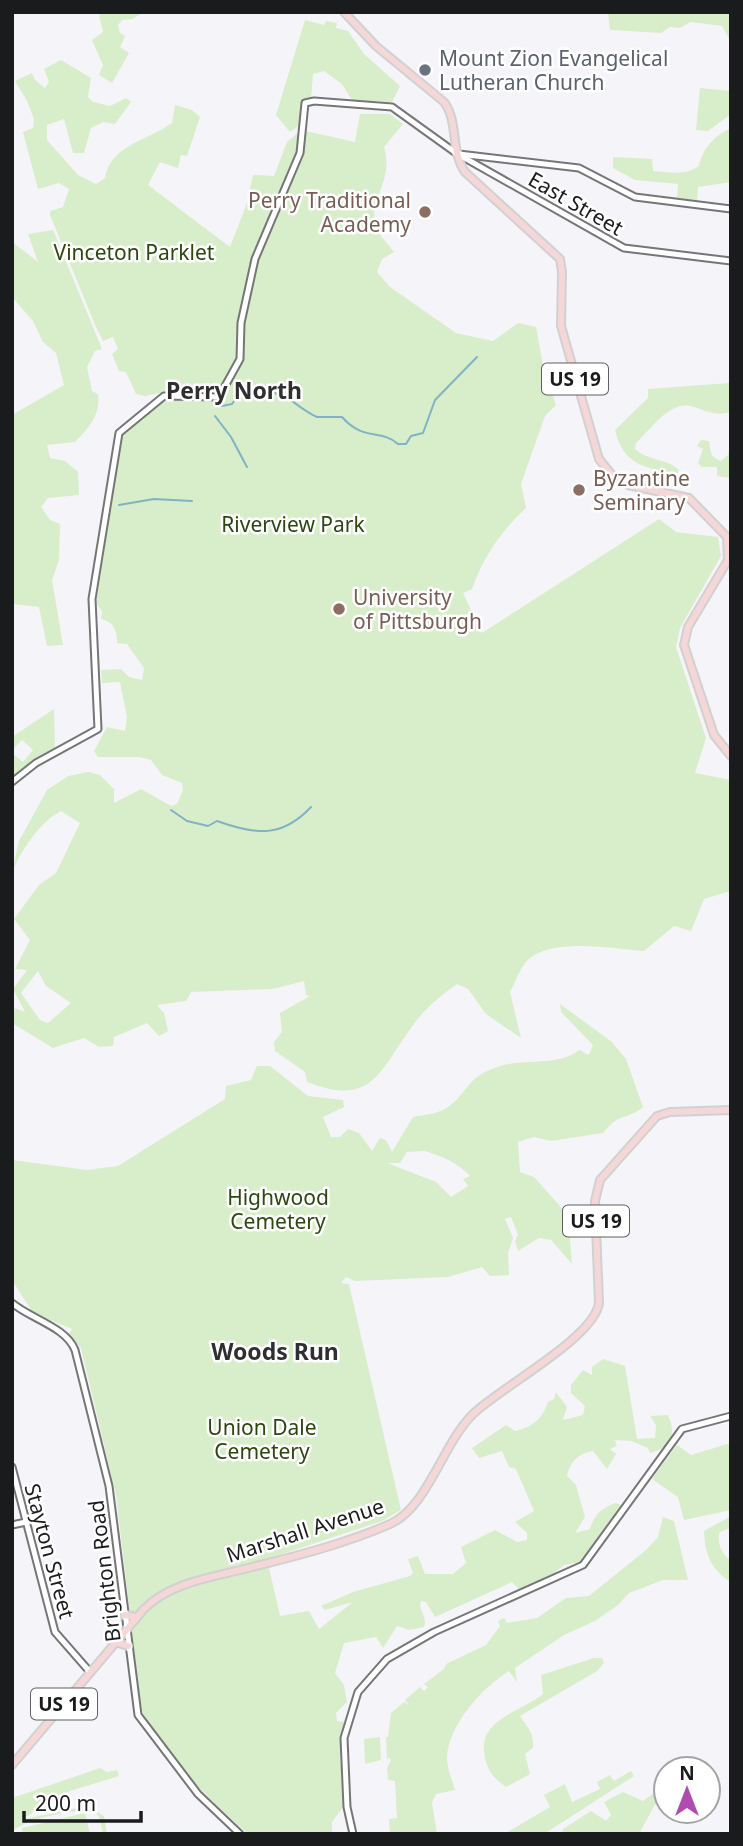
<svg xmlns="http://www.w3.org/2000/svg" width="743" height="1846" viewBox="0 0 743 1846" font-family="'Noto Sans',sans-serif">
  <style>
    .green { fill: #d8edc9; fill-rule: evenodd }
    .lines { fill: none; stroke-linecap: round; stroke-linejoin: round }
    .stream { stroke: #81b3c4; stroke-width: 2 }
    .tertiary-casing { stroke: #767679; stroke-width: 9 }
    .primary-casing { stroke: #d1d1d2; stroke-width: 10 }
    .tertiary { stroke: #fff; stroke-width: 5 }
    .primary { stroke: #f5d7d7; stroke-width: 6 }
    .worship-dot { fill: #6b7280; stroke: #fff; stroke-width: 2.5 }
    .education-dot { fill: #8d6e63; stroke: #fff; stroke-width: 2.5 }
    .labels { text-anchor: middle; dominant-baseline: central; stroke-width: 5; stroke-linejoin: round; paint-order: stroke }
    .shield { fill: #fff; stroke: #5f5f60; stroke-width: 2 }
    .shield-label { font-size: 19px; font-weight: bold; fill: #1a1b1c }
    .worship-label { font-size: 21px; fill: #5b616d; stroke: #fff; text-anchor: start }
    .education-label { font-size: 21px; fill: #785e54; stroke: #fff; text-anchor: start }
    .street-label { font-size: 21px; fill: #1a1b1c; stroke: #fff }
    .park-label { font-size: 21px; fill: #2b460e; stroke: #fff }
    .neighbourhood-label { font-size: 23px; font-weight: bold; fill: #2f2f32; stroke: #fff }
  </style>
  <rect width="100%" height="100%" fill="#f5f5f9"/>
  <g class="green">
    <polygon points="106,12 143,12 133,19 122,20 118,25 120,33 125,36 120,47 129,53 112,83 99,75 103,65 92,40 103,32 99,15"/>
    <polygon points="608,12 731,12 731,42 722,26 690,22 680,28 670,27 661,33 610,30"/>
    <polygon points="305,20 324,25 326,21 337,23 336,28 348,31 364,54 400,86 392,102 352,100 342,84 324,71 313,74 311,98 301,104 300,125 290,132 276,115"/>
    <path d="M 61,60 L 91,78 L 88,97 L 93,102 L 110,106 L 126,98 L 131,102 L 115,124 L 103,122 L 91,128 L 84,153 L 73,153 L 64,119 L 47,125 L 47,140 L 78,175 L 96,184 L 105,178 C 110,145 149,140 172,123 L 175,105 L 192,110 L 200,117 L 187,156 L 181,155 L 178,168 L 160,162 L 148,185 L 230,247 L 247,203 L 253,175 L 274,176 L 287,142 L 301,130 L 355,142 L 360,114 L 390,114 L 403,124 L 384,147 C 394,181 370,196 375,224 C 377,233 388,244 394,252 L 382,259 L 377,272 L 390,287 L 456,333 L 493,341 L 518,323 L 536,327 L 544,371 L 556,405 L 545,416 L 521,484 L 526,508 C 502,530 483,557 472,589 L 463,593 L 482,633 L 659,519 L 676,532 L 718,537 L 721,556 L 680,628 L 676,647 L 706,738 L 695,773 L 731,780 L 731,891 L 704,899 L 691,931 L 674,926 L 644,951 C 613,949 549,936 526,962 C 519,970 515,983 510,992 L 521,1038 L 486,1014 L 468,989 L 457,984 C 439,997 424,1009 411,1028 C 378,1074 371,1107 307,1082 L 305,1072 L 275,1051 L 274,1042 L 282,1032 L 280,1013 L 310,996 L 306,995 L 304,981 L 273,989 L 191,992 L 186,1001 L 157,1005 L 164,1013 L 168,1031 L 159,1036 L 147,1023 L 114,1037 L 113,1046 L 99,1047 L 84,1038 L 53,1048 L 12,1023 L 15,1008 L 25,1012 L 13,989 L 27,970 L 15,969 L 30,940 L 14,919 L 39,885 L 56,873 L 80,823 L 61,811 C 39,823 22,849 12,872 L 19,841 L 47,790 L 68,776 L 88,772 L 100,775 L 114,789 L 114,803 L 141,789 L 171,806 L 177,804 L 183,790 L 182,783 L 162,775 L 151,760 L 139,757 L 98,757 L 94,751 L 107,727 L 125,731 L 127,717 L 120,682 L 102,683 L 101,670 L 121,669 L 129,677 L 142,680 L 144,668 L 127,644 L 117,643 C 117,630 114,622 101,619 L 102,611 L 96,603 L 122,436 L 169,391 L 145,396 L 136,394 L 126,372 L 119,371 L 112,354 L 118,349 L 113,337 L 103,341 L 96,327 L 50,215 L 50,211 L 63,207 L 69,189 L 59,183 L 38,189 L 23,132 L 33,128 L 34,119 L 27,101 L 15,81 L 32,73 L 35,80 L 45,88 L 49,82 L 44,69 ZM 38,971 L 46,986 L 71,1003 L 48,1023 L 40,1020 L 21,993 Z"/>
    <polygon points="700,88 731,91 731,114 708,131 696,130"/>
    <path d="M 731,128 L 731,182 L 698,187 L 697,200 L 677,198 L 678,184 L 635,180 L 613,168 L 613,157 L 652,159 L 653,171 C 670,172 684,176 699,166 C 702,149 715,135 731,128 Z"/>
    <path d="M 53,230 L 102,349 L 95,351 L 87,367 L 92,391 L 98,394 C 101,414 89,428 75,442 L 47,445 L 50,458 L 65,461 L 78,472 L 79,495 L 48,498 L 41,507 L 50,520 L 60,524 L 59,560 L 52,580 L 63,645 L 47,646 L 39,607 L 12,604 L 12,415 L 64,385 L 56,353 L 43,342 L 33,321 L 12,297 L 12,242 L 38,262 L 28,234 Z"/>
    <path d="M 731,378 L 731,412 C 715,416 709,412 694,407 C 671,398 651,429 636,443 L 635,449 C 650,462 667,458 679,470 L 677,474 C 645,468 623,465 615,430 L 648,398 L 648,389 L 729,383 Z"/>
    <path d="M 701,440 L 709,441 C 711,452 709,456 721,461 L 728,455 L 731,443 L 731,478 L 717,476 L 717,467 L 702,467 L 698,463 L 703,449 L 697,446 Z"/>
    <polygon points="54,709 55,748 35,759 12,779 12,753 23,762 33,750 22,740 12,750 12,737"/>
    <path d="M 560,1004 L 612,1042 L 626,1059 L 643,1107 C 628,1120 619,1112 603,1133 L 551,1141 L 534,1137 L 518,1142 L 520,1172 L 534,1177 L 568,1215 L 572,1264 L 551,1240 L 539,1238 L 518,1251 L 515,1241 L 518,1235 L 511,1217 L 505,1219 L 513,1238 L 508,1253 L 509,1275 L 490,1276 L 482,1267 L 448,1277 L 355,1281 L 346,1277 L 341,1283 L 349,1284 L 401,1510 L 382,1521 L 267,1559 L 280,1616 L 309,1611 L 319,1629 L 353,1602 L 325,1610 L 321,1606 L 353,1592 L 410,1576 L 413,1573 L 408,1559 L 418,1556 L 425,1574 L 453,1574 L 466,1563 L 461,1547 L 495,1530 L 517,1542 L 527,1540 L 527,1533 L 515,1522 L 534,1511 L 516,1469 L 509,1467 L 502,1451 L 479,1458 L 472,1448 L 506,1425 L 515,1431 C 533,1427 542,1419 548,1402 L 554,1399 L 556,1392 L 567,1407 L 563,1420 L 583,1415 L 585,1406 L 571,1393 L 571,1385 L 583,1370 L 592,1375 L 592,1367 L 603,1359 L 625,1366 L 637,1439 L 655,1438 L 656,1425 L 650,1416 L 668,1415 C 677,1435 671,1448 650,1453 L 648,1448 L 631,1441 L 615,1440 L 617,1446 L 610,1449 L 616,1454 L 607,1469 L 593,1451 C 578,1454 570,1461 567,1476 L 576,1485 L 585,1517 L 575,1533 L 590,1529 C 594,1515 601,1509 615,1503 L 621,1505 L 622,1509 L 588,1555 L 580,1562 L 564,1565 L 552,1575 L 519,1589 L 512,1582 L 435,1617 L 426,1602 L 421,1601 C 417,1608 428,1617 424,1627 L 409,1630 L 397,1626 L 383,1648 L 376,1637 L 344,1643 L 335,1673 L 344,1685 L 347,1702 L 336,1713 L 337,1721 L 344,1722 L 340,1755 L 344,1806 L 332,1822 L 332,1834 L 248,1834 C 214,1804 157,1750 141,1708 L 116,1495 L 81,1348 L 69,1334 L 72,1329 L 33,1313 L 12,1280 L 12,1160 L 87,1170 L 118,1166 L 225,1099 L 226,1086 L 251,1080 L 257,1066 L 270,1066 L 308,1096 L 343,1100 L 344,1107 L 323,1117 L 331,1137 L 340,1137 L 348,1129 L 359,1133 L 372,1151 L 380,1138 L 386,1140 L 392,1152 L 413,1117 C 422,1115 436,1114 445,1109 C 468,1095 464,1077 500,1066 C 521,1059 561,1066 579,1050 L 589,1055 L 593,1045 L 561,1012 ZM 425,1151 C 443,1157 457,1162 470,1176 L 463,1179 L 468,1186 L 451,1197 L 436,1182 L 387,1163 L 400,1163 L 407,1152 Z"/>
    <polygon points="731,1443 731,1510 684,1520 678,1497 652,1479 677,1445 691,1455"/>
    <path d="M 731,1516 L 731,1528 L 720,1532 C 716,1541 722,1556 731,1560 L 731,1582 C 711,1570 705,1554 704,1531 Z"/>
    <path d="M 663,1517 L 674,1521 L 688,1580 L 663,1580 L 629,1593 L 618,1605 L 595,1621 L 564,1635 L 515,1668 L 517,1682 L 509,1671 C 483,1687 448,1725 447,1758 C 447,1768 452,1780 455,1790 L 436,1794 L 432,1803 L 437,1834 L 390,1834 L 389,1819 L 397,1818 L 395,1781 L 388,1780 L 387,1768 L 391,1760 L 389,1757 L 387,1761 L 386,1737 L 388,1737 L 391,1713 L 404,1702 L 409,1705 L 405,1700 L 420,1687 L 424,1691 L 428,1687 L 424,1684 L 444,1669 L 446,1664 L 486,1645 L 500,1626 L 498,1621 L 504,1618 L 507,1623 L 537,1618 L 566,1598 L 589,1596 L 646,1550 L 658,1537 Z"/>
    <path d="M 594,1658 L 602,1658 L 604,1663 L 597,1671 L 520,1716 C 528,1728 534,1733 533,1748 L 525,1754 L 530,1774 L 506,1787 C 492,1777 486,1769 484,1751 C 481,1718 523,1711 543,1694 L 541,1675 Z"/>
    <polygon points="380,1737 381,1760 365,1764 364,1739"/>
    <path d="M 100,1768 L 107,1772 L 117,1770 L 119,1776 L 70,1791 L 20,1820 L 87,1806 L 104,1816 L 107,1834 L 103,1834 L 99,1816 C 86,1804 24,1819 12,1832 L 12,1798 Z"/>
    <polygon points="631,1771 634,1776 544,1834 504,1834 550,1807 544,1795 565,1784 572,1802 600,1789 597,1782 610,1775 614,1781"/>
    <polygon points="623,1792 643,1801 654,1793 659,1797 639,1834 562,1834 563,1829 591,1811 606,1821 611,1815 604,1802"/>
    <polygon points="85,1813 90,1834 23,1834 22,1828"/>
  </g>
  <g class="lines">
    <g class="stream">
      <path d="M 222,406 L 232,404 L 241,391 L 266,386 L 283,399 L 289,398 C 295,404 310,414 317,417 L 342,417 C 364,442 380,428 398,444 L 406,444 L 411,436 L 423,433 L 435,400 L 477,357"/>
      <polyline points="215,416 231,437 247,467"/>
      <polyline points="119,505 154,499 192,501"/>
      <path d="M 171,810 L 187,821 L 208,826 L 217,821 C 256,835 282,838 311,807"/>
    </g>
    <g class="tertiary-casing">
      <g id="tertiary">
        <polyline points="459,154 579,168 635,197 731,209"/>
        <polyline points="12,782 36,763 98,729 92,599 119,433 164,396 219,397 240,359 241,323 255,259 300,153 305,103 314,101 392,107 456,153 624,248 731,261"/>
        <path d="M 12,1303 C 31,1319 66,1327 75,1350 L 109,1486 L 138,1715 L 198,1794 L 240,1834"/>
        <polyline points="12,1467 55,1632 90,1672"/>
        <polyline points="12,1525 26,1522"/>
        <polyline points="353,1834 347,1807 344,1738 358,1692 387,1659 434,1632 583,1565 682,1429 731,1416"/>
      </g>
    </g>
    <g class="primary-casing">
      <g id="primary">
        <path d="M 344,12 L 376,46 L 444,102 C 459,122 450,151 465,172 L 560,259 L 562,272 L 561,326 L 599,459 L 612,475 L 628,485 L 689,498 L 727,537 L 728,560 L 688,627 L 684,645 L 714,735 L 731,756"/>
        <polyline points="124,1615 137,1617"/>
        <polyline points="115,1642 128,1646"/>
        <path d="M 12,1765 L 144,1609 C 172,1581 215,1577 252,1567 C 297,1556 347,1543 390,1524 C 428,1507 443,1443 473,1414 C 501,1387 594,1338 599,1303 L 595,1201 L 600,1180 L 657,1116 L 670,1112 L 731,1110"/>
      </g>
    </g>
    <use href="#tertiary" class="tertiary"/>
    <use href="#primary" class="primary"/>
  </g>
  <circle class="worship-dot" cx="425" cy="70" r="7"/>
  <g class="education-dot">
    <circle cx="425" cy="212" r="7"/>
    <circle cx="579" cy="490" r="7"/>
    <circle cx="339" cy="609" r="7"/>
  </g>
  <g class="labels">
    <g class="shield">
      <rect x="542" y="363.5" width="66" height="31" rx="5"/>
      <rect x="563" y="1205.5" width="66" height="31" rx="5"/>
      <rect x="31" y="1688.5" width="66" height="31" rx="5"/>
    </g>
    <g class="shield-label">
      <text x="575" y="379">US 19</text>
      <text x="596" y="1221">US 19</text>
      <text x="64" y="1704">US 19</text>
    </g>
    <g class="worship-label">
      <text x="439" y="58">Mount Zion Evangelical<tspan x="439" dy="24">Lutheran Church</tspan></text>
    </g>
    <g class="education-label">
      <text x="411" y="200" text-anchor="end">Perry Traditional<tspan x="411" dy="24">Academy</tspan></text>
      <text x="593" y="478">Byzantine<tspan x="593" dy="24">Seminary</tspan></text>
      <text x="353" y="597">University<tspan x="353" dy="24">of Pittsburgh</tspan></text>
    </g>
    <g class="street-label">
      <text transform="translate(576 203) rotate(30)">East Street</text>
      <text transform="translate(305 1530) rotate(-18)">Marshall Avenue</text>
      <text transform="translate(50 1551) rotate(75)">Stayton Street</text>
      <text transform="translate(104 1571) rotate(-97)">Brighton Road</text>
    </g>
    <g class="park-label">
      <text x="134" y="252">Vinceton Parklet</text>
      <text x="293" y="524">Riverview Park</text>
      <text x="278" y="1197">Highwood<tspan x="278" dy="24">Cemetery</tspan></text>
      <text x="262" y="1427">Union Dale<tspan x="262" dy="24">Cemetery</tspan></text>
    </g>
    <g class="neighbourhood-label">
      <text x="234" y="390">Perry North</text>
      <text x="275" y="1351">Woods Run</text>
    </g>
  </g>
  <rect width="743" height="1846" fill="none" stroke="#1a1b1c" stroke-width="28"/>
  <g transform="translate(687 1790)"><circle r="33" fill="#ffffff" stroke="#a3a4a4" stroke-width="2"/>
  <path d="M0-5L12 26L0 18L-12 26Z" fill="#b04cb1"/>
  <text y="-10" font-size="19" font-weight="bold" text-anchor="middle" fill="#1a1b1c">N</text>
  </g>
  <path d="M24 1811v10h117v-10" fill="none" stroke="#1a1b1c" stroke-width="3.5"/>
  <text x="35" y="1811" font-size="21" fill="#1a1b1c" stroke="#ffffff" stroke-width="5" paint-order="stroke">200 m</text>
</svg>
